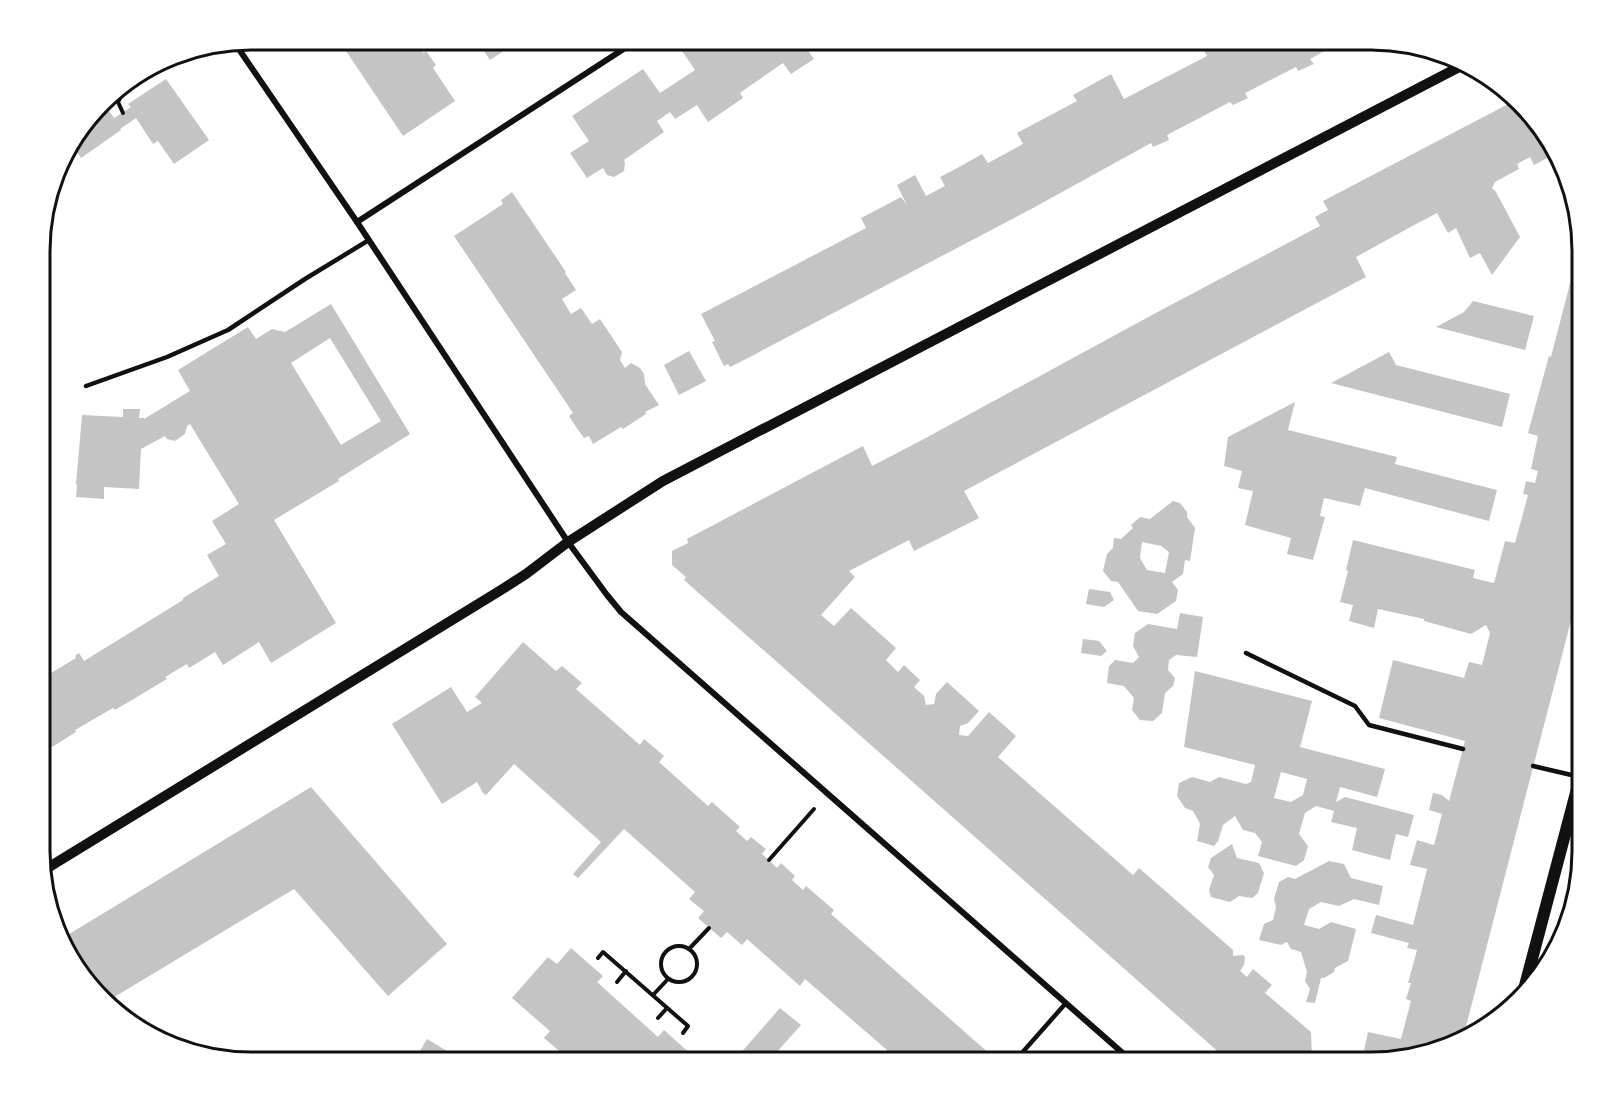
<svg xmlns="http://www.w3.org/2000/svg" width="1621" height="1102" viewBox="0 0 1621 1102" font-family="Figtree,sans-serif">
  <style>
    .building { fill: #c4c4c4; fill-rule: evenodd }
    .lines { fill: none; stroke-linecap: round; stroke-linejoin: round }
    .path { stroke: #111; stroke-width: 4 }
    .service { stroke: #111; stroke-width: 4.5 }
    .minor { stroke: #111; stroke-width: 6 }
    .tertiary { stroke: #111; stroke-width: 10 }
    .secondary { stroke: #111; stroke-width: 12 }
    .rim { fill: none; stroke: #111; stroke-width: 3 }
  </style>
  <rect width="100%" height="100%" fill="#fff"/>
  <g class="building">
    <polygon points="338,39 413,39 423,53 426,51 436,65 433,68 455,101 403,136"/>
    <polygon points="476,39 516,39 517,42 490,60"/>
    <polygon points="688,39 804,39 801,41 814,59 791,74 783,63 744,90 740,93 743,98 708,122 697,105 675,119 670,112 657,121 664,132 624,160 625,163 624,171 614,177 607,175 603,168 587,178 570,153 589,141 572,116 643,69 660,93 695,70 678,45"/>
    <polygon points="1222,39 1346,39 1310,59 1314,64 1298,71 1296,67 1245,93 1248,98 1233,105 1230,102 1167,135 1169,140 1153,147 1151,143 1033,208 746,359 730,367 728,364 724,366 712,342 715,341 701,314 866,228 861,218 901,197 907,205 897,185 915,175 926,196 945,186 940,177 961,166 982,154 988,163 1023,144 1017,133 1077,101 1073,95 1111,74 1124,99 1207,56 1203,49"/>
    <polygon points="166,79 209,140 174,164 158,141 153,144 136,118 120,129 121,130 81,158 71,143 103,102 114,118 131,107 128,104"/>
    <polygon points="1514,101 1560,156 1562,163 1555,166 1549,157 1534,165 1530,157 1517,164 1519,169 1495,182 1492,188 1496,192 1520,237 1492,275 1480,253 1470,258 1456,228 1448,233 1437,213 1416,224 1356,257 1366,277 964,491 979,518 914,551 909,540 849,571 855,577 821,615 834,626 851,608 896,648 886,660 898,672 904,665 920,680 914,687 924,696 926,705 934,704 936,694 947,682 979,711 968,723 960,726 959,735 968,736 989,712 1016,736 998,757 1133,875 1139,868 1233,950 1233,956 1243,955 1245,957 1244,965 1240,971 1247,977 1253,969 1272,985 1265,993 1311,1032 1312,1061 1311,1063 1231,1063 684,580 686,577 672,565 672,551 688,543 687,539 863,446 872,466 922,440 1152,315 1320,226 1315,217 1328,210 1323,201"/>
    <polygon points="512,192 566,272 565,273 576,290 562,299 571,314 581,308 592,324 600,319 622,352 620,360 625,368 631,363 640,368 644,374 645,384 659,405 645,412 646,414 623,429 621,427 593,444 589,436 584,438 574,424 569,416 573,413 454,236 503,204 501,200"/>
    <polygon points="1581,241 1582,578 1462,1042 1383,1060 1363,1055 1368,1032 1401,1039 1411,1001 1406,999 1411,983 1408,983 1417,950 1407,948 1409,943 1371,933 1376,915 1413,925 1427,869 1410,865 1417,840 1434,845 1442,814 1429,810 1433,793 1442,795 1449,801 1465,741 1379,718 1393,660 1464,678 1469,662 1482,665 1490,633 1486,625 1471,634 1424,621 1424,619 1378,609 1374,628 1349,621 1353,605 1340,602 1348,571 1346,570 1353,540 1475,570 1473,578 1494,583 1505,541 1515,543 1528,495 1523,494 1526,481 1535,483 1538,471 1531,469 1538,436 1528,433 1549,356 1551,357"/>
    <polygon points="1473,301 1534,316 1525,350 1436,327 1464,312"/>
    <path d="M 331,304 L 410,434 L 338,479 L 339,481 L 274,520 L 336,623 L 271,663 L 259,642 L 223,665 L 215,652 L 189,668 L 187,664 L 165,677 L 167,679 L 115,710 L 113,708 L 75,730 L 76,732 L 52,747 L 51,745 L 41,751 L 41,679 L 76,658 L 75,656 L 79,653 L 84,661 L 183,600 L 183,598 L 219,576 L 207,555 L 226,544 L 212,521 L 239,504 L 190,424 L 187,426 L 185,434 L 175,441 L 167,439 L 165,436 L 141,449 L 139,489 L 104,487 L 104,499 L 76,497 L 77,485 L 76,484 L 82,415 L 123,417 L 123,409 L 140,409 L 139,418 L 144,418 L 144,419 L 190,391 L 178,370 L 248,327 L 256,339 L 272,329 L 285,332 ZM 330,338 L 381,421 L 341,445 L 291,363 Z"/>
    <polygon points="689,351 706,381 679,395 664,365"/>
    <polygon points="1389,352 1396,365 1510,394 1502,427 1331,383"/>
    <polygon points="1295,402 1288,430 1397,457 1395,464 1497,490 1489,521 1365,488 1360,506 1324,498 1320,516 1325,517 1313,560 1287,554 1291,538 1245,525 1253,491 1238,488 1242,471 1224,466 1228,437"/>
    <path d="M 1173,501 L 1180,503 L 1187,512 L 1187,517 L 1195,528 L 1190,561 L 1185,560 L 1183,574 L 1172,582 L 1178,590 L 1176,601 L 1157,614 L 1138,611 L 1118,582 L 1111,581 L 1103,571 L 1107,554 L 1113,548 L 1114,538 L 1121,539 L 1133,528 L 1131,525 L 1140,517 L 1150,519 ZM 1142,542 L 1161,546 L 1169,552 L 1165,573 L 1147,570 L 1140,558 Z"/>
    <polygon points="1089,589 1110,592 1114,600 1104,607 1086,604"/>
    <polygon points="1180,613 1203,617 1197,657 1176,655 1169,660 1168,670 1175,678 1173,686 1165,693 1162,713 1153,721 1140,720 1132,710 1134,698 1124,686 1107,683 1109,666 1115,660 1133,663 1139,657 1133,646 1135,633 1148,624 1177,629"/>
    <polygon points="1083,639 1099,641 1107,651 1101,656 1081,653"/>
    <polygon points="523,642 556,671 562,666 582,683 576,689 640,745 644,739 664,756 659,762 708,806 712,802 740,827 736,831 747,841 751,837 766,849 762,854 769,860 777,868 781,863 795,876 792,880 803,890 806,886 834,910 831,914 1000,1063 902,1063 805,979 800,986 747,939 742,945 727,932 721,938 698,918 704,911 689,899 695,892 624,829 578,878 573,874 601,842 514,764 486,795 483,793 477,782 442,804 392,724 451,687 467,712 482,703 475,697"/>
    <path d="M 1195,671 L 1312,701 L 1300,747 L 1385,769 L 1377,797 L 1340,787 L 1336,802 L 1345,797 L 1414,815 L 1408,837 L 1396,834 L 1390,860 L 1352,850 L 1357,828 L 1331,822 L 1334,811 L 1316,806 L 1305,813 L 1299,834 L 1308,846 L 1304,860 L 1296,866 L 1258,856 L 1262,842 L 1255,833 L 1243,830 L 1235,816 L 1223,825 L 1218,841 L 1214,846 L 1197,841 L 1200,824 L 1193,811 L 1185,808 L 1177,796 L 1179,783 L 1192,777 L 1210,782 L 1219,777 L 1246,784 L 1251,782 L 1255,765 L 1184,747 ZM 1281,772 L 1307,779 L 1303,795 L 1291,802 L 1274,798 Z"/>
    <polygon points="311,787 447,944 388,996 294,889 106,1002 67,958 61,939"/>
    <polygon points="1232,844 1237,858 1259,863 1264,873 1258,893 1252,898 1239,896 1230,902 1211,897 1209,890 1214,875 1208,867 1211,858"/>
    <polygon points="1329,861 1344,864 1351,878 1383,886 1379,905 1354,899 1339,906 1321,902 1309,909 1304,925 1319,929 1331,922 1356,929 1348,961 1335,968 1334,972 1324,978 1321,978 1315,1003 1306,1002 1310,989 1305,981 1307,972 1301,952 1291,949 1287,942 1281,945 1259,940 1264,924 1273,920 1276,907 1274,899 1279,882 1288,877 1295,879"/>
    <polygon points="571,948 603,976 597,982 658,1037 664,1030 695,1058 691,1063 573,1063 544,1038 550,1031 512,998 548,957 557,964"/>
    <polygon points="780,1008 801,1025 767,1063 732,1063"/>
    <polygon points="427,1039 457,1057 466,1063 413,1063"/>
    <polygon points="831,1053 842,1063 822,1063"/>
  </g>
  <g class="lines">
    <g class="path">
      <polyline points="123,113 118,102 124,90 180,53"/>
      <polyline points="769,860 814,809"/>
      <circle cx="679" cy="964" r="18"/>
      <polyline points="689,949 709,928"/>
      <polyline points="598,958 603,952 688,1026 683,1033"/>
      <polyline points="617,982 626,971"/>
      <polyline points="653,995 668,979"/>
      <polyline points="658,1018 667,1008"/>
    </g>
    <g class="service">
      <polyline points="86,386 167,357 228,330 305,279 369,240"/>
      <polyline points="1246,653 1355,706 1369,725 1463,749"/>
      <polyline points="1533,766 1580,777"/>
      <polyline points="1013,1063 1066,1003"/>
    </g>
    <g class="minor">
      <polyline points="234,42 357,222 568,542 607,595 621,612 1134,1063"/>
      <polyline points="357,222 639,39"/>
    </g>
    <polyline class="tertiary" points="41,872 501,590 526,574 568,542 663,481 1465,64"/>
    <polyline class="secondary" points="1523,993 1582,770"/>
  </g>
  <path d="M0 0H1621V1102H0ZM251 50H1371A201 201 0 0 1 1572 251V851A201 201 0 0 1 1371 1052H251A201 201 0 0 1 50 851V251A201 201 0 0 1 251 50Z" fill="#fff" fill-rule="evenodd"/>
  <path class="rim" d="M251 50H1371A201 201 0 0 1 1572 251V851A201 201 0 0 1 1371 1052H251A201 201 0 0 1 50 851V251A201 201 0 0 1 251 50Z"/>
</svg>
